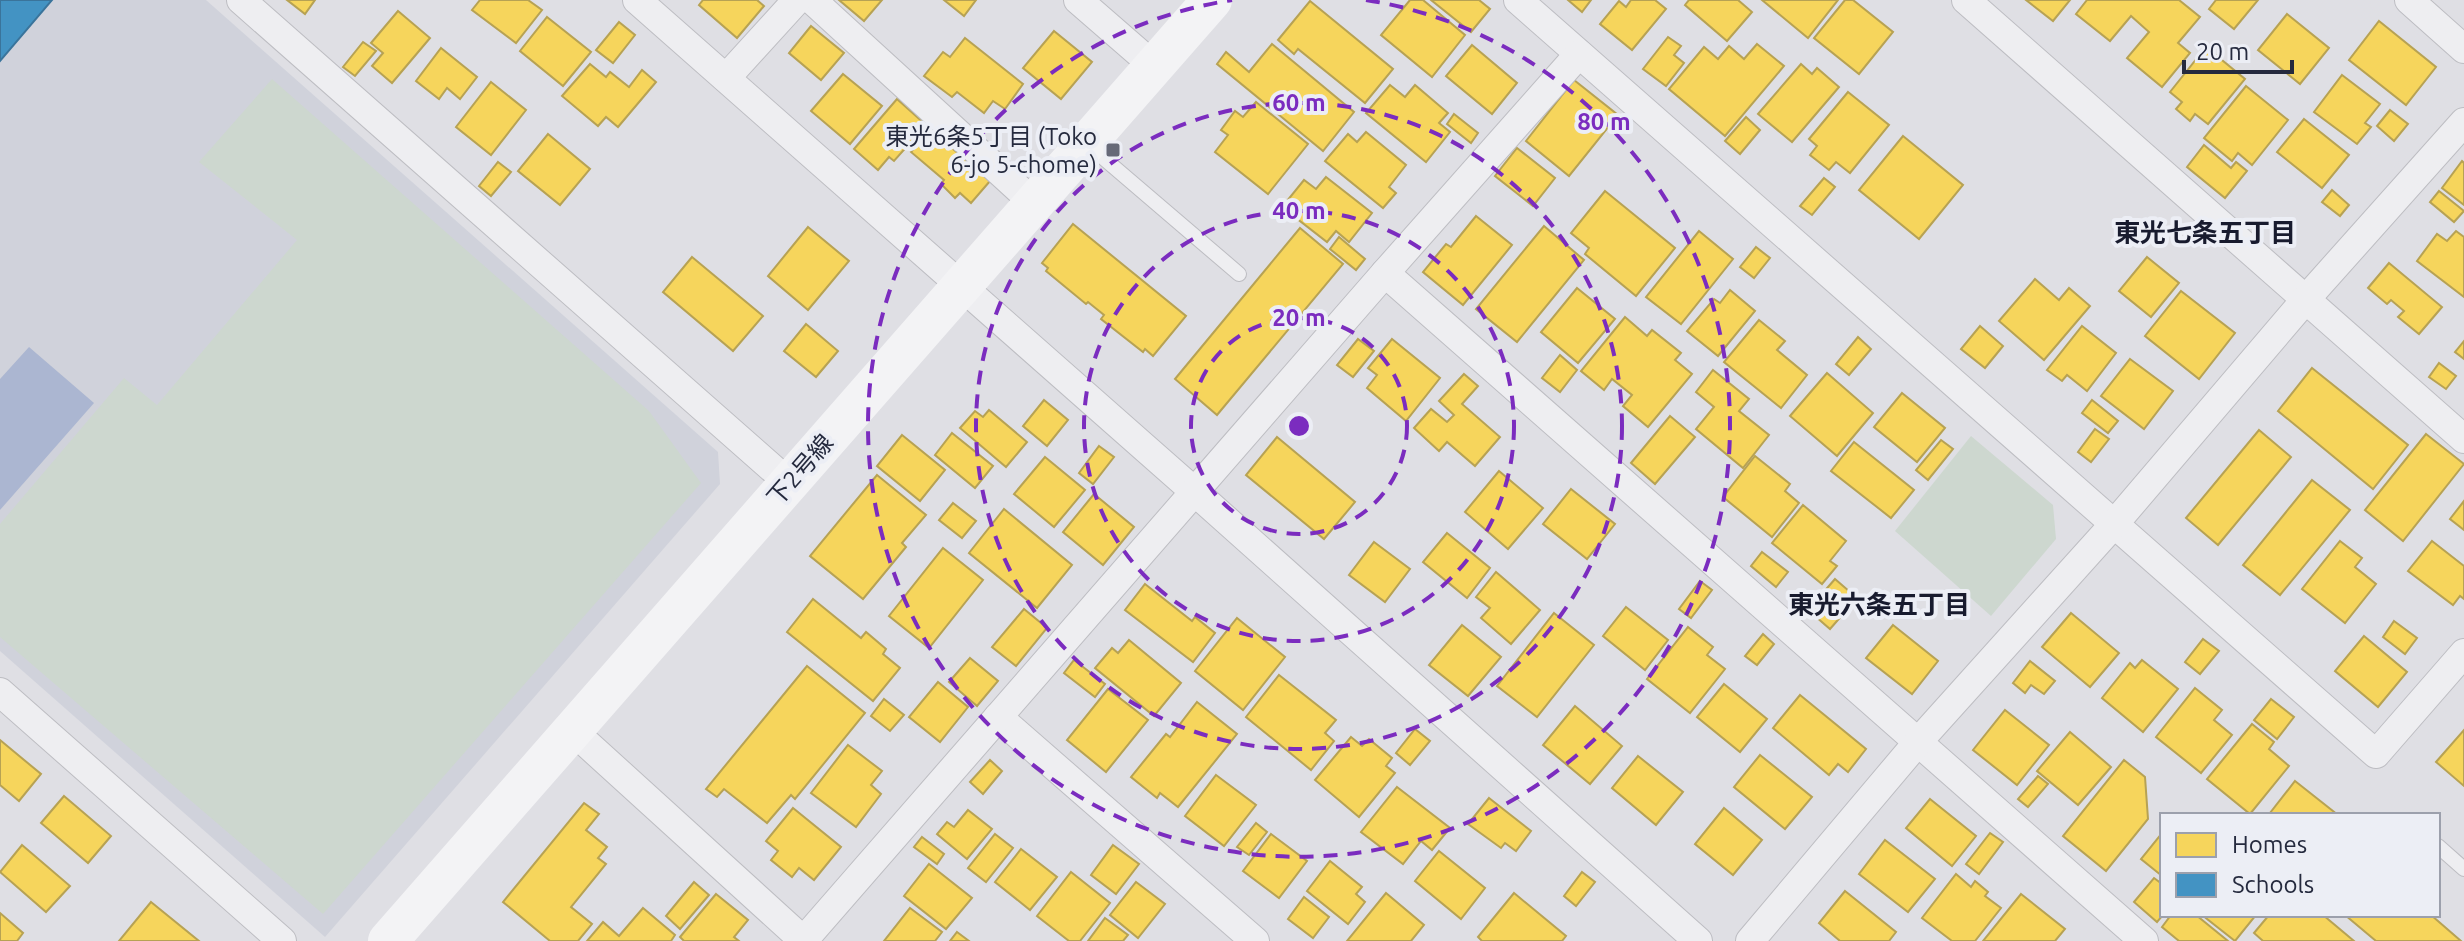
<svg xmlns="http://www.w3.org/2000/svg" width="2464" height="941" viewBox="0 0 2464 941" font-family="Ubuntu,'Noto Sans JP',sans-serif">
  <style>
    .built { fill: #d0d2db }
    .green { fill: #cdd7cf }
    .water { fill: #abb6d1 }
    .homes { fill: #f6d55c; stroke: #b7a253; stroke-width: 2 }
    .schools { fill: #4393c3; stroke: #3a749b; stroke-width: 2 }
    .lines { fill: none; stroke-linecap: round; stroke-linejoin: round }
    .lane-casing { stroke: #bdbdc2; stroke-width: 16 }
    .street-casing { stroke: #bdbdc2; stroke-width: 30 }
    .lane { stroke: #eeeef1; stroke-width: 14 }
    .street { stroke: #eeeef1; stroke-width: 28 }
    .secondary { stroke: #f3f3f5; stroke-width: 40 }
    .ring { fill: none; stroke: #7b2cbf; stroke-width: 4; stroke-dasharray: 14 10 }
    .poi-dot { fill: #666978; stroke: #eceef5; stroke-width: 3 }
    .labels { text-anchor: middle; dominant-baseline: central; stroke-width: 8; stroke-linejoin: round; paint-order: stroke }
    .poi-label { font-size: 24px; fill: #252a3e; stroke: #eceef5; text-anchor: end }
    .street-label { font-size: 24px; fill: #252a3e; stroke: #eceef5 }
    .neighbourhood-label { font-size: 26px; font-weight: bold; fill: #181b2e; stroke: #eceef5 }
    .centre { fill: #7b2cbf; stroke: #eceef5; stroke-width: 4 }
    .ring-label { font-size: 24px; text-anchor: middle; font-weight: bold; fill: #7b2cbf; stroke: #eceef5; stroke-width: 8; stroke-linejoin: round; paint-order: stroke }
  </style>
  <rect width="100%" height="100%" fill="#dfdfe4"/>
  <polygon class="built" points="0,0 206,0 718,452 720,484 325,937 0,651"/>
  <g class="green">
    <polygon points="272,79 649,411 701,483 323,914 0,637 0,524 124,378 157,405 297,240 199,162"/>
    <polygon points="1971,436 2053,505 2056,539 1991,616 1895,531"/>
  </g>
  <polygon class="water" points="29,347 94,403 0,510 0,379"/>
  <g class="homes">
    <polygon points="287,0 315,0 305,14"/>
    <polygon points="480,0 528,0 542,10 516,43 472,10"/>
    <polygon points="703,0 757,0 764,6 737,38 699,5"/>
    <polygon points="839,0 882,0 864,21"/>
    <polygon points="944,0 976,0 964,16"/>
    <polygon points="1410,0 1423,0 1465,35 1432,77 1381,35"/>
    <polygon points="1431,0 1479,0 1490,9 1471,32"/>
    <polygon points="1568,0 1591,0 1582,12"/>
    <polygon points="1631,0 1655,0 1666,9 1632,50 1600,24 1619,1 1626,7"/>
    <polygon points="1689,0 1738,0 1752,12 1727,41 1685,5"/>
    <polygon points="1762,0 1838,0 1808,38"/>
    <polygon points="1845,0 1853,0 1893,32 1859,74 1814,38"/>
    <polygon points="2026,0 2070,0 2053,21"/>
    <polygon points="2087,0 2179,0 2200,17 2178,43 2190,53 2162,87 2127,58 2149,32 2131,16 2110,41 2076,14"/>
    <polygon points="2216,0 2258,0 2234,29 2209,9"/>
    <polygon points="1310,1 1393,69 1365,103 1298,49 1294,54 1278,40"/>
    <polygon points="398,11 430,38 392,83 372,66 383,53 371,43"/>
    <polygon points="2287,14 2329,48 2300,84 2258,50"/>
    <polygon points="547,17 591,52 563,86 520,51"/>
    <polygon points="2379,21 2436,67 2406,105 2349,60"/>
    <polygon points="619,22 635,35 613,63 596,50"/>
    <polygon points="811,26 844,53 821,80 789,53"/>
    <polygon points="1054,31 1092,62 1061,99 1023,68"/>
    <polygon points="1668,37 1681,46 1674,55 1684,63 1666,86 1643,69"/>
    <polygon points="965,38 1023,84 1005,109 993,101 984,113 957,92 952,97 924,76 943,52 950,57"/>
    <polygon points="363,42 376,51 355,76 343,67"/>
    <polygon points="1272,44 1354,112 1323,151 1217,64 1226,52 1249,72"/>
    <polygon points="1757,44 1784,66 1725,136 1669,89 1704,47 1718,59 1729,46 1744,59"/>
    <polygon points="1472,45 1517,83 1492,114 1446,76"/>
    <polygon points="2206,47 2245,79 2208,124 2195,114 2190,121 2176,109 2182,102 2170,92"/>
    <polygon points="441,48 477,77 460,99 447,88 439,99 416,81"/>
    <polygon points="590,64 606,77 610,72 629,87 642,70 656,82 618,127 606,117 598,126 562,96"/>
    <polygon points="1801,64 1812,74 1817,68 1839,87 1792,142 1758,114"/>
    <polygon points="843,74 882,106 850,144 811,111"/>
    <polygon points="2342,75 2380,104 2365,123 2371,127 2357,144 2314,112"/>
    <polygon points="1574,80 1618,115 1569,176 1526,141"/>
    <polygon points="491,82 526,110 491,155 456,127"/>
    <polygon points="1390,85 1405,97 1415,85 1448,113 1439,123 1450,132 1426,162 1366,113"/>
    <polygon points="2246,86 2288,120 2252,165 2238,153 2232,161 2204,138"/>
    <polygon points="1848,92 1889,125 1850,173 1836,162 1829,170 1810,155 1817,146 1809,139"/>
    <polygon points="897,99 926,125 894,161 889,157 878,170 854,149"/>
    <polygon points="1256,102 1308,144 1268,194 1215,152 1228,135 1221,130 1235,111 1243,117"/>
    <polygon points="2390,110 2408,124 2394,141 2377,126"/>
    <polygon points="1454,114 1478,133 1471,143 1447,124"/>
    <polygon points="1746,117 1760,130 1740,154 1725,141"/>
    <polygon points="2304,119 2349,155 2322,188 2277,152"/>
    <polygon points="930,129 990,181 971,203 960,193 955,198 941,184 944,180 911,152"/>
    <polygon points="1366,132 1406,165 1389,187 1396,193 1383,208 1325,161 1348,134 1357,142"/>
    <polygon points="548,134 590,169 560,205 518,171"/>
    <polygon points="1903,136 1963,185 1919,239 1859,190"/>
    <polygon points="2204,145 2231,168 2236,162 2247,171 2225,198 2187,167"/>
    <polygon points="1517,148 1555,178 1533,206 1495,176"/>
    <polygon points="2462,161 2464,163 2464,205 2442,188"/>
    <polygon points="498,162 511,172 491,196 479,186"/>
    <polygon points="1326,177 1372,213 1349,242 1336,231 1327,242 1282,207 1304,180 1316,189"/>
    <polygon points="1824,178 1835,187 1812,215 1800,206"/>
    <polygon points="2332,190 2349,205 2340,216 2322,202"/>
    <polygon points="1605,191 1675,248 1636,296 1585,254 1589,248 1571,233"/>
    <polygon points="2439,191 2464,211 2454,222 2430,202"/>
    <polygon points="1476,216 1512,245 1463,305 1423,272 1446,244 1451,247"/>
    <polygon points="1073,224 1186,316 1153,356 1145,349 1143,352 1101,319 1104,315 1088,302 1086,304 1046,271 1048,268 1042,263"/>
    <polygon points="1544,226 1584,260 1517,342 1476,309"/>
    <polygon points="808,227 849,261 808,310 768,276"/>
    <polygon points="1300,228 1343,264 1217,415 1175,379"/>
    <polygon points="1699,231 1733,259 1681,324 1646,297"/>
    <polygon points="2456,231 2464,237 2464,297 2417,261 2437,234 2447,241"/>
    <polygon points="1339,237 1365,259 1356,270 1330,249"/>
    <polygon points="1756,247 1770,258 1754,278 1740,267"/>
    <polygon points="692,257 763,316 733,351 663,292"/>
    <polygon points="2147,257 2179,283 2151,317 2119,291"/>
    <polygon points="2389,263 2442,307 2419,334 2398,317 2404,311 2391,300 2387,304 2368,288"/>
    <polygon points="2035,279 2059,300 2069,288 2090,306 2044,360 1999,321"/>
    <polygon points="1577,288 1615,319 1578,363 1541,332"/>
    <polygon points="1730,290 1755,311 1718,356 1687,331 1714,299 1720,303"/>
    <polygon points="2181,291 2235,333 2199,379 2145,336"/>
    <polygon points="1625,317 1647,336 1652,330 1681,353 1675,360 1692,374 1648,427 1623,406 1632,395 1612,379 1604,390 1581,371"/>
    <polygon points="1759,320 1785,341 1777,350 1807,375 1781,408 1724,362"/>
    <polygon points="806,324 838,351 816,377 784,351"/>
    <polygon points="1980,326 2003,346 1985,368 1961,349"/>
    <polygon points="2082,326 2116,353 2087,391 2067,375 2062,381 2047,370"/>
    <polygon points="1858,337 1871,349 1849,375 1836,364"/>
    <polygon points="1358,339 1374,351 1353,377 1337,365"/>
    <polygon points="1392,339 1440,378 1406,421 1367,388 1377,375 1368,368"/>
    <polygon points="2464,341 2464,359 2455,352"/>
    <polygon points="1560,355 1577,370 1560,392 1542,378"/>
    <polygon points="2130,359 2173,391 2144,429 2101,396"/>
    <polygon points="2439,363 2456,376 2446,389 2429,377"/>
    <polygon points="2312,368 2408,445 2373,489 2278,411"/>
    <polygon points="1713,370 1749,399 1739,411 1769,435 1743,468 1696,429 1714,407 1696,392"/>
    <polygon points="1827,373 1873,413 1837,456 1790,416"/>
    <polygon points="1464,374 1478,386 1462,404 1500,437 1475,466 1447,442 1439,451 1414,428 1431,409 1447,422 1454,415 1439,401"/>
    <polygon points="1902,393 1945,428 1917,462 1874,427"/>
    <polygon points="1044,400 1068,420 1047,446 1023,426"/>
    <polygon points="2092,400 2118,421 2108,433 2082,413"/>
    <polygon points="989,410 1027,442 1006,467 960,428 975,411 983,417"/>
    <polygon points="1670,416 1695,437 1655,484 1631,463"/>
    <polygon points="2095,429 2109,439 2091,462 2078,452"/>
    <polygon points="2259,430 2291,457 2218,545 2186,518"/>
    <polygon points="952,433 993,466 975,488 935,455"/>
    <polygon points="2426,434 2464,464 2403,541 2365,510"/>
    <polygon points="902,435 945,470 920,501 877,466"/>
    <polygon points="1277,437 1355,502 1324,539 1246,475"/>
    <polygon points="1941,440 1953,449 1928,480 1916,470"/>
    <polygon points="1854,442 1914,490 1891,518 1831,471"/>
    <polygon points="1099,446 1114,457 1093,484 1079,473"/>
    <polygon points="1755,456 1790,484 1785,491 1799,503 1772,537 1723,497"/>
    <polygon points="1045,457 1085,490 1054,527 1014,494"/>
    <polygon points="1499,471 1543,508 1508,549 1465,512"/>
    <polygon points="877,475 926,515 902,543 906,547 863,599 810,556"/>
    <polygon points="2312,480 2350,510 2280,595 2243,565"/>
    <polygon points="1571,489 1615,524 1587,559 1543,524"/>
    <polygon points="1094,494 1134,527 1103,565 1063,532"/>
    <polygon points="2464,501 2464,530 2450,519"/>
    <polygon points="953,503 976,521 962,538 939,520"/>
    <polygon points="1803,505 1846,541 1830,561 1837,566 1822,584 1772,543"/>
    <polygon points="1004,509 1072,565 1037,608 969,553"/>
    <polygon points="1447,533 1490,568 1467,598 1423,562"/>
    <polygon points="2340,541 2362,558 2355,567 2376,584 2345,623 2302,589"/>
    <polygon points="2432,541 2464,566 2464,599 2460,596 2453,605 2408,571"/>
    <polygon points="1374,542 1410,569 1385,602 1349,575"/>
    <polygon points="943,548 983,580 929,648 889,616"/>
    <polygon points="1762,552 1788,572 1776,587 1751,566"/>
    <polygon points="1496,572 1540,610 1511,644 1481,618 1490,608 1476,597"/>
    <polygon points="1835,579 1857,598 1830,629 1808,610"/>
    <polygon points="1700,581 1712,590 1691,618 1679,609"/>
    <polygon points="1145,584 1192,621 1195,617 1215,633 1193,662 1125,610"/>
    <polygon points="813,599 861,638 866,632 886,649 883,654 900,668 873,701 787,632"/>
    <polygon points="1626,607 1668,640 1645,670 1603,636"/>
    <polygon points="1024,609 1047,628 1016,666 992,647"/>
    <polygon points="1554,613 1594,645 1537,717 1497,686"/>
    <polygon points="2071,613 2119,653 2090,687 2042,647"/>
    <polygon points="1237,618 1285,657 1243,710 1195,671"/>
    <polygon points="2394,621 2417,638 2405,654 2383,637"/>
    <polygon points="1462,625 1501,657 1468,696 1429,665"/>
    <polygon points="1893,625 1938,661 1912,694 1866,658"/>
    <polygon points="1688,627 1713,647 1707,655 1725,669 1690,713 1647,679"/>
    <polygon points="1763,634 1774,644 1757,665 1745,656"/>
    <polygon points="2364,636 2407,672 2378,707 2335,671"/>
    <polygon points="2203,639 2219,651 2200,674 2185,662"/>
    <polygon points="1129,640 1181,683 1154,716 1095,668 1112,648 1118,653"/>
    <polygon points="970,658 998,681 977,706 949,682"/>
    <polygon points="1074,660 1105,684 1095,697 1064,673"/>
    <polygon points="2142,660 2178,689 2143,732 2102,698 2130,663 2135,668"/>
    <polygon points="2030,661 2055,681 2044,694 2031,685 2025,693 2013,683"/>
    <polygon points="807,666 865,713 795,799 791,795 767,823 724,789 717,797 706,789"/>
    <polygon points="1279,675 1336,720 1325,733 1334,741 1311,770 1246,717"/>
    <polygon points="938,682 968,707 940,742 909,717"/>
    <polygon points="1724,684 1767,719 1740,752 1697,717"/>
    <polygon points="2195,688 2222,710 2214,720 2232,735 2201,773 2156,737"/>
    <polygon points="1108,689 1148,720 1106,772 1067,740"/>
    <polygon points="1800,695 1866,749 1848,772 1838,764 1829,775 1773,728"/>
    <polygon points="884,699 904,715 890,731 871,716"/>
    <polygon points="2271,699 2294,717 2277,739 2254,720"/>
    <polygon points="1197,702 1237,734 1178,807 1160,793 1157,798 1131,777 1166,734 1170,737"/>
    <polygon points="1575,706 1622,746 1590,784 1543,745"/>
    <polygon points="2005,710 2049,745 2017,785 1973,750"/>
    <polygon points="2252,724 2274,742 2269,749 2289,766 2250,814 2207,779"/>
    <polygon points="1415,729 1430,741 1410,765 1396,753"/>
    <polygon points="2464,730 2464,786 2436,762"/>
    <polygon points="2070,732 2111,767 2078,805 2037,771"/>
    <polygon points="1351,737 1362,746 1369,739 1392,758 1386,766 1395,773 1359,817 1315,780"/>
    <polygon points="0,740 41,774 19,801 0,785"/>
    <polygon points="848,745 882,771 871,785 881,794 856,827 811,793"/>
    <polygon points="1760,755 1812,797 1785,829 1734,787"/>
    <polygon points="1638,756 1683,792 1656,825 1612,788"/>
    <polygon points="990,760 1002,771 983,794 970,782"/>
    <polygon points="2124,760 2145,777 2148,819 2106,871 2063,836"/>
    <polygon points="1216,775 1256,805 1224,846 1185,816"/>
    <polygon points="2038,776 2048,784 2028,807 2018,799"/>
    <polygon points="2295,781 2338,815 2273,815 2270,813"/>
    <polygon points="1397,787 1450,828 1432,850 1421,841 1403,864 1361,832"/>
    <polygon points="64,796 111,836 88,863 41,823"/>
    <polygon points="1489,798 1531,831 1516,851 1505,843 1501,848 1468,824"/>
    <polygon points="1930,799 1976,836 1952,866 1906,828"/>
    <polygon points="584,803 599,814 586,830 607,847 598,858 606,864 571,907 592,924 578,941 550,941 503,902"/>
    <polygon points="793,808 841,847 814,880 799,868 792,877 771,860 778,851 766,841"/>
    <polygon points="1724,808 1762,840 1733,875 1695,844"/>
    <polygon points="968,810 992,829 967,859 937,834 947,822 954,827"/>
    <polygon points="1256,823 1267,832 1249,855 1237,847"/>
    <polygon points="1990,833 2003,842 1979,874 1966,864"/>
    <polygon points="2162,833 2162,876 2141,859"/>
    <polygon points="995,834 1013,848 986,882 968,868"/>
    <polygon points="1271,834 1307,861 1279,898 1243,871"/>
    <polygon points="922,837 944,854 937,864 914,847"/>
    <polygon points="1885,840 1935,879 1908,912 1859,874"/>
    <polygon points="22,845 70,886 46,912 0,872"/>
    <polygon points="1113,845 1139,864 1116,894 1091,875"/>
    <polygon points="1021,849 1057,877 1030,910 995,882"/>
    <polygon points="1439,851 1485,888 1461,919 1415,881"/>
    <polygon points="1330,861 1362,887 1356,894 1365,902 1348,924 1307,891"/>
    <polygon points="929,864 972,898 946,929 904,896"/>
    <polygon points="1071,872 1110,903 1080,941 1069,941 1037,916"/>
    <polygon points="1582,872 1595,882 1576,906 1564,896"/>
    <polygon points="1956,874 1971,887 1975,881 1988,892 1985,896 2001,908 1975,941 1952,941 1922,918"/>
    <polygon points="2154,878 2162,884 2163,915 2157,922 2134,902"/>
    <polygon points="694,882 709,895 680,929 666,916"/>
    <polygon points="1136,882 1165,904 1138,938 1110,915"/>
    <polygon points="1845,891 1896,932 1889,941 1840,941 1819,923"/>
    <polygon points="1386,893 1424,925 1411,941 1347,941"/>
    <polygon points="1514,893 1566,936 1562,941 1482,941 1478,937"/>
    <polygon points="716,894 748,920 734,937 739,941 684,941 680,937"/>
    <polygon points="2021,894 2065,929 2055,941 1983,941"/>
    <polygon points="1304,897 1329,917 1313,938 1288,919"/>
    <polygon points="151,902 199,941 119,941"/>
    <polygon points="643,908 675,935 671,941 587,941 603,922 619,936"/>
    <polygon points="910,908 942,932 935,941 884,941"/>
    <polygon points="0,913 23,933 17,941 0,941"/>
    <polygon points="2171,915 2196,915 2228,941 2179,941 2162,927"/>
    <polygon points="2202,915 2256,915 2235,941"/>
    <polygon points="2269,915 2323,915 2354,941 2263,941 2254,933"/>
    <polygon points="2345,915 2431,915 2461,941 2376,941"/>
    <polygon points="1105,918 1128,935 1123,941 1088,941"/>
    <polygon points="957,932 969,941 950,941"/>
  </g>
  <polygon class="schools" points="0,0 52,0 0,61"/>
  <g class="lines">
    <g class="lane-casing">
      <g id="lane">
        <polyline points="1087,144 1239,274"/>
        <polyline points="2438,846 2464,869"/>
      </g>
    </g>
    <g class="street-casing">
      <g id="street">
        <polyline points="241,0 789,483"/>
        <polyline points="637,0 1195,492 1698,941"/>
        <polyline points="812,0 1034,203"/>
        <polyline points="1078,0 1154,66"/>
        <polyline points="1518,0 2376,754 2464,653"/>
        <polyline points="1966,0 2464,439"/>
        <polyline points="2409,0 2464,49"/>
        <polyline points="726,78 797,0"/>
        <polyline points="1385,273 2144,941"/>
        <polyline points="0,692 282,941"/>
        <polyline points="998,717 1255,941"/>
        <polyline points="573,731 804,941"/>
        <polyline points="803,941 1385,273 1579,54"/>
        <polyline points="1750,941 1917,743 2115,523 2306,299 2464,122"/>
      </g>
    </g>
    <use href="#lane" class="lane"/>
    <use href="#street" class="street"/>
    <polyline class="secondary" points="388,941 1212,0"/>
  </g>
  <g class="ring">
    <circle cx="1299" cy="426" r="108"/>
    <circle cx="1299" cy="426" r="215"/>
    <circle cx="1299" cy="426" r="323"/>
    <path d="M1366 0A431 431 0 1 1 1232 0"/>
  </g>
  <rect class="poi-dot" x="1105" y="142" width="16" height="16" rx="4"/>
  <g class="labels">
    <g class="poi-label">
      <text x="1097" y="136">東光6条5丁目 (Toko<tspan x="1097" dy="28">6-jo 5-chome)</tspan></text>
    </g>
    <g class="street-label">
      <text transform="translate(800 470) rotate(-49)">下2号線</text>
    </g>
    <g class="neighbourhood-label">
      <text x="2205" y="232">東光七条五丁目</text>
      <text x="1879" y="604">東光六条五丁目</text>
    </g>
  </g>
  <circle cx="1299" cy="426" r="12" class="centre"/>
  <g class="ring-label">
    <text x="1299" y="111">60 m</text>
    <text x="1604" y="130">80 m</text>
    <text x="1299" y="219">40 m</text>
    <text x="1299" y="326">20 m</text>
  </g>
  <rect x="2160" y="813" width="280" height="104" fill="#eceef5" stroke="#9ca0ac" stroke-width="2"/>
  <rect x="2176" y="833" width="40" height="24" fill="#f6d55c" stroke="#9ca0ac" stroke-width="2"/>
  <text x="2232" y="853" font-size="24" fill="#252a3e">Homes</text>
  <rect x="2176" y="873" width="40" height="24" fill="#4393c3" stroke="#9ca0ac" stroke-width="2"/>
  <text x="2232" y="893" font-size="24" fill="#252a3e">Schools</text>
  <path d="M2184 60v12h108v-12" fill="none" stroke="#252a3e" stroke-width="4"/>
  <text x="2196" y="60" font-size="24" fill="#252a3e" stroke="#eceef5" stroke-width="6" paint-order="stroke">20 m</text>
</svg>
